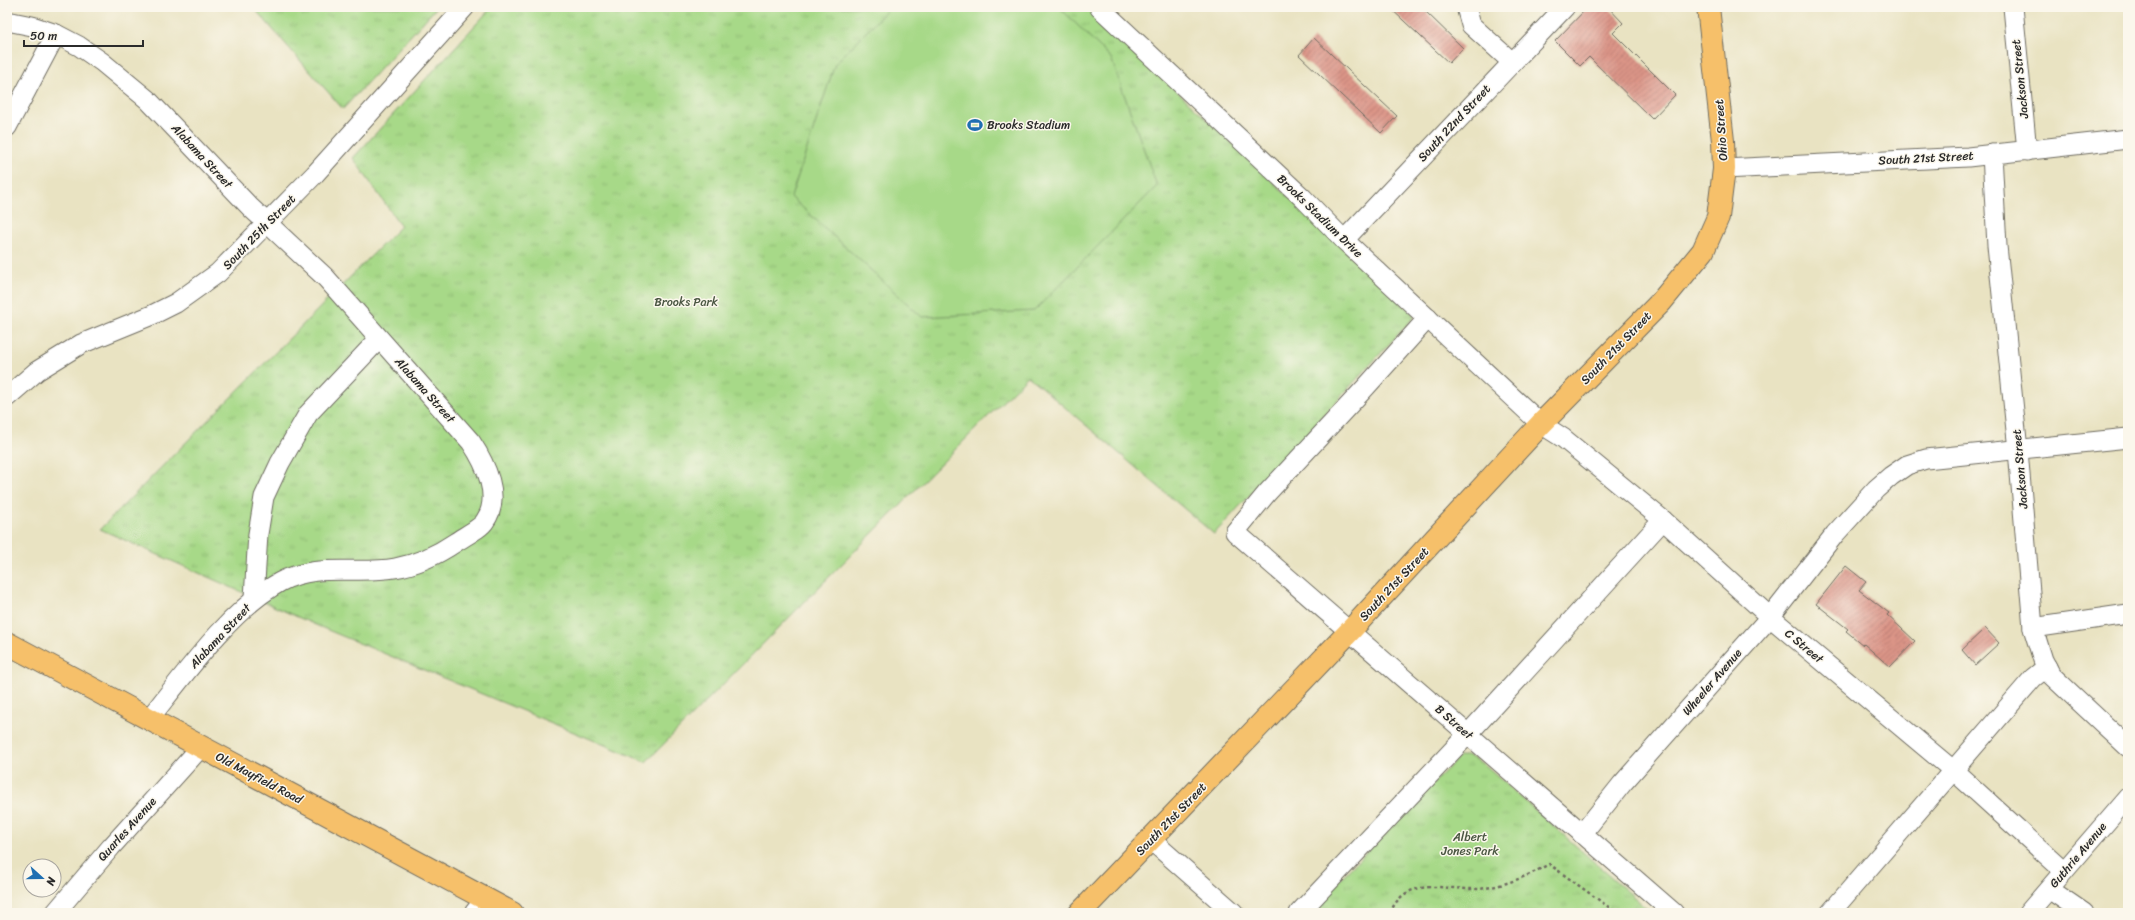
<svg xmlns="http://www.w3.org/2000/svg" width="2135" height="920" viewBox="0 0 2135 920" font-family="Sriracha,sans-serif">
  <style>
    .park { fill: url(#park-tufts); stroke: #69825a }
    .garden { fill: #a7d988; stroke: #69825a }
    .building { fill: url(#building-hatch) }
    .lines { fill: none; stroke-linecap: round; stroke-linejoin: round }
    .minor-casing { stroke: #6e6b60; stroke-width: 21 }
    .major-casing { stroke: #6e6b60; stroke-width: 24 }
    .path { stroke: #6e6b60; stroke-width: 2.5; stroke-dasharray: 3 3; stroke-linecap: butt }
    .minor { stroke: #fff; stroke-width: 19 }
    .major { stroke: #f6c06b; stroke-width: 22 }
    .labels { text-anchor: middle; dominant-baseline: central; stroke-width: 3; stroke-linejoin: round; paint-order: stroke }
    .street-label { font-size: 12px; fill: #2b2b2b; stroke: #fbf7ec }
    .poi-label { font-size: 12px; fill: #2b2b2b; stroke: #fbf7ec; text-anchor: start }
    .park-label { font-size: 12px; fill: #4a5642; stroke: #fbf7ec }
  </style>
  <defs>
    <pattern id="park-tufts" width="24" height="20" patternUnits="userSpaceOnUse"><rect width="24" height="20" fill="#a7d988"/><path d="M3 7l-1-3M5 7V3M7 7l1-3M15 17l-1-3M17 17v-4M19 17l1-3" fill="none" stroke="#90ba76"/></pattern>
    <pattern id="building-hatch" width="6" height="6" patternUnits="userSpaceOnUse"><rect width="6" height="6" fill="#db9487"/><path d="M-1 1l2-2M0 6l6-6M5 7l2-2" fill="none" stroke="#b2796f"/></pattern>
  </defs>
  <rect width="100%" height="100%" fill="#fbf7ec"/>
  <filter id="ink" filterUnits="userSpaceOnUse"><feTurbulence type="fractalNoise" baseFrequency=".025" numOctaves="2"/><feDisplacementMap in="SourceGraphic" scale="8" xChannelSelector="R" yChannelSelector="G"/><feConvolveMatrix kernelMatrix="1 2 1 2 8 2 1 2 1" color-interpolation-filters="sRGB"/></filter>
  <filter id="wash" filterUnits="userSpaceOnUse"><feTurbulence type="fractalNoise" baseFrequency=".012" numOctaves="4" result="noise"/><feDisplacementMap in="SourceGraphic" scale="16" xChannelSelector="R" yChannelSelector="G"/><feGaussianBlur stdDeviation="0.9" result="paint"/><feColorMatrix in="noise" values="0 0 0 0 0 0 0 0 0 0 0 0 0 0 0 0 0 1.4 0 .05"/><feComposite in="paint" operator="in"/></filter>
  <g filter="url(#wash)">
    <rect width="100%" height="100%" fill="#e9e3c2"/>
    <g class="park">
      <polygon points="253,7 437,7 343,109"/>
      <polygon points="492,7 1088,7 1415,316 1214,534 1028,376 646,762 318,626 100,529 401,226 353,158"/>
      <polygon points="1467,755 1483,764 1652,913 1307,913 1459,757"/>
    </g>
    <polygon class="garden" points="890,7 1059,7 1111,58 1157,186 1034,311 922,317 791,197 835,64"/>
    <g id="blocks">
      <g class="building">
        <polygon points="1389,7 1421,7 1463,48 1449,63"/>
        <polygon points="1588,7 1608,7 1623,23 1613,33 1675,95 1652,119 1589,57 1580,66 1555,41"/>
        <polygon points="1314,38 1397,116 1381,133 1299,55"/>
        <polygon points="1846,566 1866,582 1859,590 1889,613 1887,615 1915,641 1890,667 1864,644 1863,645 1846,631 1848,629 1816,604"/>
        <polygon points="1985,628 1999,643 1975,665 1962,650"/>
      </g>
    </g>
  </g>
  <g filter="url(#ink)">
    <use href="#blocks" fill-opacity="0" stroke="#6e6b60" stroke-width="1"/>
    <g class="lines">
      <g class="minor-casing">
        <g id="minor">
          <polyline points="1099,7 1303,198 1344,240 1541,424 1563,438 1663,520 1770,617 1954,771 2064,871"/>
          <polyline points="1466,7 1471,25 1512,62"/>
          <polyline points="2013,7 2027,151"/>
          <path d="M 7,21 L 32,26 L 56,34 L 79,46 L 102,62 L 148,100 L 251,208 L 326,278 L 471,442 C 485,463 502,497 485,521 C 481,528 463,537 456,542 C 437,555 418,564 395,568 C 357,575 316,562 280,582 C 230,610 184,675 149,719"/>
          <polyline points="7,127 56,34"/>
          <polyline points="1992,154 1997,246 2018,450 2033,628 2043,660 2051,675 2128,747"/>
          <polyline points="1724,169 1968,157 2128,139"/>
          <polyline points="1344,240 1565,7"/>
          <polyline points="1428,318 1365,388 1267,493 1235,532 1674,913"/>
          <polyline points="7,397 37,371 81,344 152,315 176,303 218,273 315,174 465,7"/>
          <polyline points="254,598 258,534 264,497 280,463 308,414 379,339"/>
          <polyline points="2033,628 2128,614"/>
          <polyline points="1582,834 1622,784 1770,617 1835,534 1876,489 1891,476 1907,465 1926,459 2128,438"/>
          <polyline points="1151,840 1234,913"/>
          <polyline points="2049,889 2084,913"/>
          <polyline points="55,913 111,847 201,747"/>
          <polyline points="474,913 485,899"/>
          <polyline points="1299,913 1468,734 1663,520"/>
          <polyline points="1830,913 2033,678 2047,667"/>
          <polyline points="2028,913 2128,797"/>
        </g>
      </g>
      <g class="major-casing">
        <g id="major">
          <polyline points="7,643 512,913"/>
          <polyline points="1080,913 1350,631 1541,424 1661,302 1703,251 1718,217 1724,169 1723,141 1708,7"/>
        </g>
      </g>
      <path class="path" d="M 1390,913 C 1408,871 1453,894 1486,888 C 1509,884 1528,876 1549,864 L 1617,913"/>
      <use href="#minor" class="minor"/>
      <use href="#major" class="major"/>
    </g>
  </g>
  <defs>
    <g id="stadium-bare" transform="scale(1.2)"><path d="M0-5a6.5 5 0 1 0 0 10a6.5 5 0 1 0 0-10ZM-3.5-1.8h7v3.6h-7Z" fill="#1f6fb2" stroke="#fbf7ec" stroke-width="2.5" paint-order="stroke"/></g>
  </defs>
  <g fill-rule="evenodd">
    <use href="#stadium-bare" x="975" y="125"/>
  </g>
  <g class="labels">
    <g class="street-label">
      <text transform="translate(2020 79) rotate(-96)">Jackson Street</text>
      <text transform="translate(1454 123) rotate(-47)">South 22nd Street</text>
      <text transform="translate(1721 130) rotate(-94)">Ohio Street</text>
      <text transform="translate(202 156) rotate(47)">Alabama Street</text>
      <text transform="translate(1926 158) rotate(-3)">South 21st Street</text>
      <text transform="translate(1320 216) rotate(44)">Brooks Stadium Drive</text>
      <text transform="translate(259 232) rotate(-46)">South 25th Street</text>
      <text transform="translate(1616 348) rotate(-46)">South 21st Street</text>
      <text transform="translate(425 390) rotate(48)">Alabama Street</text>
      <text transform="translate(2020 469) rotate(-95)">Jackson Street</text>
      <text transform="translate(1394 584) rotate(-47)">South 21st Street</text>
      <text transform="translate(220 636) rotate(-47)">Alabama Street</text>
      <text transform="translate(1804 646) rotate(40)">C Street</text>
      <text transform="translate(1712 682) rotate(-49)">Wheeler Avenue</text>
      <text transform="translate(1454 722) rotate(41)">B Street</text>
      <text transform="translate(259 778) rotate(28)">Old Mayfield Road</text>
      <text transform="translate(1171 819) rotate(-46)">South 21st Street</text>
      <text transform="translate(127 829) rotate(-48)">Quarles Avenue</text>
      <text transform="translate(2078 855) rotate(-50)">Guthrie Avenue</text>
    </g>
    <g class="poi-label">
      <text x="987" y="125">Brooks Stadium</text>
    </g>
    <g class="park-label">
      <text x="686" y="302">Brooks Park</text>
      <text x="1470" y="837">Albert<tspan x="1470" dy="14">Jones Park</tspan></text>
    </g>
  </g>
  <rect width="2135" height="920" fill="none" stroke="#fbf7ec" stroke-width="24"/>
  <g transform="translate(42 878) rotate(111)"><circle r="19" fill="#fbf7ec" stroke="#a8a59f"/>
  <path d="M0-3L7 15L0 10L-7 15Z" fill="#1f6fb2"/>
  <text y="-6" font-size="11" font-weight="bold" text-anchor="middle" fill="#2b2b2b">N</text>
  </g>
  <path d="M24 40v6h119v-6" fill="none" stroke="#2b2b2b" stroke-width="2"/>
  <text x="30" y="40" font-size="12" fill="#2b2b2b" stroke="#fbf7ec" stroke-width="3" paint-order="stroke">50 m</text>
</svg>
